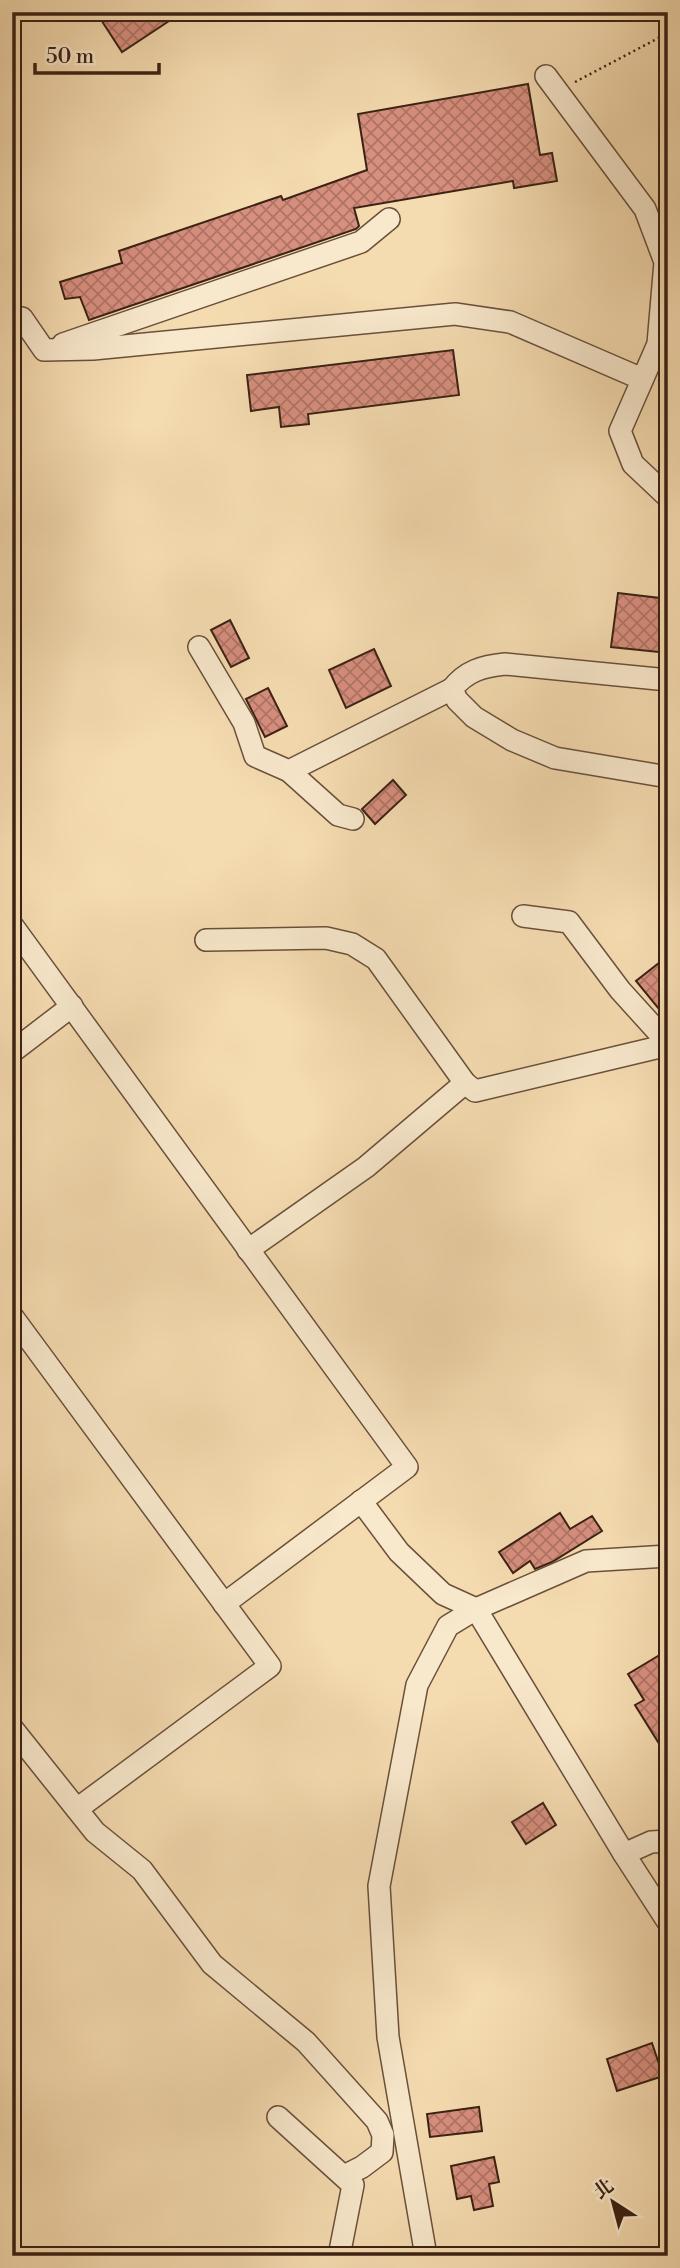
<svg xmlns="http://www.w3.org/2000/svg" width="680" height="2268" viewBox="0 0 680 2268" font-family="'Libre Bodoni','Noto Serif TC',serif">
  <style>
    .building { fill: url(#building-cross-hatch); stroke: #3b2214; stroke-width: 2 }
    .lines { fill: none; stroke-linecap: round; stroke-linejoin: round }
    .minor-casing { stroke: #6a503b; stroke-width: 24 }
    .path { stroke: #3b2214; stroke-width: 2.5; stroke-dasharray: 2 3.5; stroke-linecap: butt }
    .minor { stroke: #f8e8cc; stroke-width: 21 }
  </style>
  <defs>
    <pattern id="building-cross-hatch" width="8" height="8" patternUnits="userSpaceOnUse" patternTransform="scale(1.75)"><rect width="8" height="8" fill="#d78f7e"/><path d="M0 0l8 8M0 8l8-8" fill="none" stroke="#b07466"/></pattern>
  </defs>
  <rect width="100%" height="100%" fill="#f5dbb0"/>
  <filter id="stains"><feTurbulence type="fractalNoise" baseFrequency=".00286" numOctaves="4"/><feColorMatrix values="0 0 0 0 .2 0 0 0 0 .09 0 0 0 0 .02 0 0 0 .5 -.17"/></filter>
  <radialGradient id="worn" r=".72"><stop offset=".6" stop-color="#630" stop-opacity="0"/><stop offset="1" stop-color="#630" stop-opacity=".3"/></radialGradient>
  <g class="building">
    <polygon points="96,12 163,12 169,21 122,52"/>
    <polygon points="528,84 540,155 552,153 557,181 514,188 513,181 354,208 359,226 356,229 89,320 80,297 65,299 60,282 122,263 119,251 281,196 283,200 367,170 358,114"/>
    <polygon points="453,350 459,395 308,414 309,424 281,427 279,407 251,411 247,375"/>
    <polygon points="618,593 668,599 668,653 611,647"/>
    <polygon points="230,620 249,658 231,667 211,630"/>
    <polygon points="374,649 391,686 346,708 329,670"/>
    <polygon points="268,688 287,726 265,737 246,699"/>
    <polygon points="393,780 406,795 375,824 362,809"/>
    <polygon points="660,962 668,971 668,1020 636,981"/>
    <polygon points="560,1513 570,1529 592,1516 602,1531 552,1562 535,1569 530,1561 513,1573 499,1552"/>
    <polygon points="668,1650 668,1758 635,1705 644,1700 628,1674"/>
    <polygon points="543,1803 556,1825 526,1844 512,1822"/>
    <polygon points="652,2043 663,2076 617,2091 607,2059"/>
    <polygon points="479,2107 482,2131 430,2137 427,2114"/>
    <polygon points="494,2157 499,2182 489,2184 493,2206 474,2210 471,2196 457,2199 451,2166"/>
  </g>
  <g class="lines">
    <g class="minor-casing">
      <g id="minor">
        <polyline points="546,76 645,209 665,262 658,344 620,431 633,464 668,497"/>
        <polyline points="22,318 44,350 93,349 455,314 510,322 642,379"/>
        <polyline points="63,344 361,242 389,219"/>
        <polyline points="199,647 244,723 255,756 289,771 452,689"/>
        <path d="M 668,680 L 505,664 C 483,666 466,671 452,689 L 457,700 L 474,717 L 512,740 L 555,758 L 668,777"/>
        <polyline points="289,771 338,815 353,819"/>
        <polyline points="523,916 569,922 620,990 668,1043"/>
        <polyline points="12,925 407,1467 224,1604"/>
        <polyline points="206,940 326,938 352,944 376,959 465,1083 475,1091 668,1045"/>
        <polyline points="12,1052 72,1006"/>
        <polyline points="248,1250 366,1167 465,1083"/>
        <polyline points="12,1316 270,1666 77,1809"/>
        <polyline points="361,1501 399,1552 443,1594 476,1609 624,1854 668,1922"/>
        <polyline points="12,1728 95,1832 142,1870 212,1964 306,2042 377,2121 383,2135 382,2152 362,2167 344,2176"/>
        <polyline points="624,1854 651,1842 668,1841"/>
        <polyline points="278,2117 353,2185 339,2256"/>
        <polyline points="426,2256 388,2037 379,1886 417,1685 448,1626 476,1609 586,1561 668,1556"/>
      </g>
    </g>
    <polyline class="path" points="575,82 668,33"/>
    <use href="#minor" class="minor"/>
  </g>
  <rect width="680" height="2268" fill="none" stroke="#f5dbb0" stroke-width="42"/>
  <rect x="14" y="14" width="652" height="2240" fill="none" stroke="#3b2214" stroke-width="3.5"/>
  <rect x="21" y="21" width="638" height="2226" fill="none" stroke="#3b2214" stroke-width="2"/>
  <g transform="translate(613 2202) rotate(324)" stroke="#f8e8cc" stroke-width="5" paint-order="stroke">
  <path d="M0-5L12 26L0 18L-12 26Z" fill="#3b2214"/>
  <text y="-10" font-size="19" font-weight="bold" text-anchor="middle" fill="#3b2214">北</text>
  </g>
  <path d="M35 63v10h124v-10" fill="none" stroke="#3b2214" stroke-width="3.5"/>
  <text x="46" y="63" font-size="21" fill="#3b2214" stroke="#f8e8cc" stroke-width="5" paint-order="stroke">50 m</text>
  <rect width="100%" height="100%" filter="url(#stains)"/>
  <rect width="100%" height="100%" fill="url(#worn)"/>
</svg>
